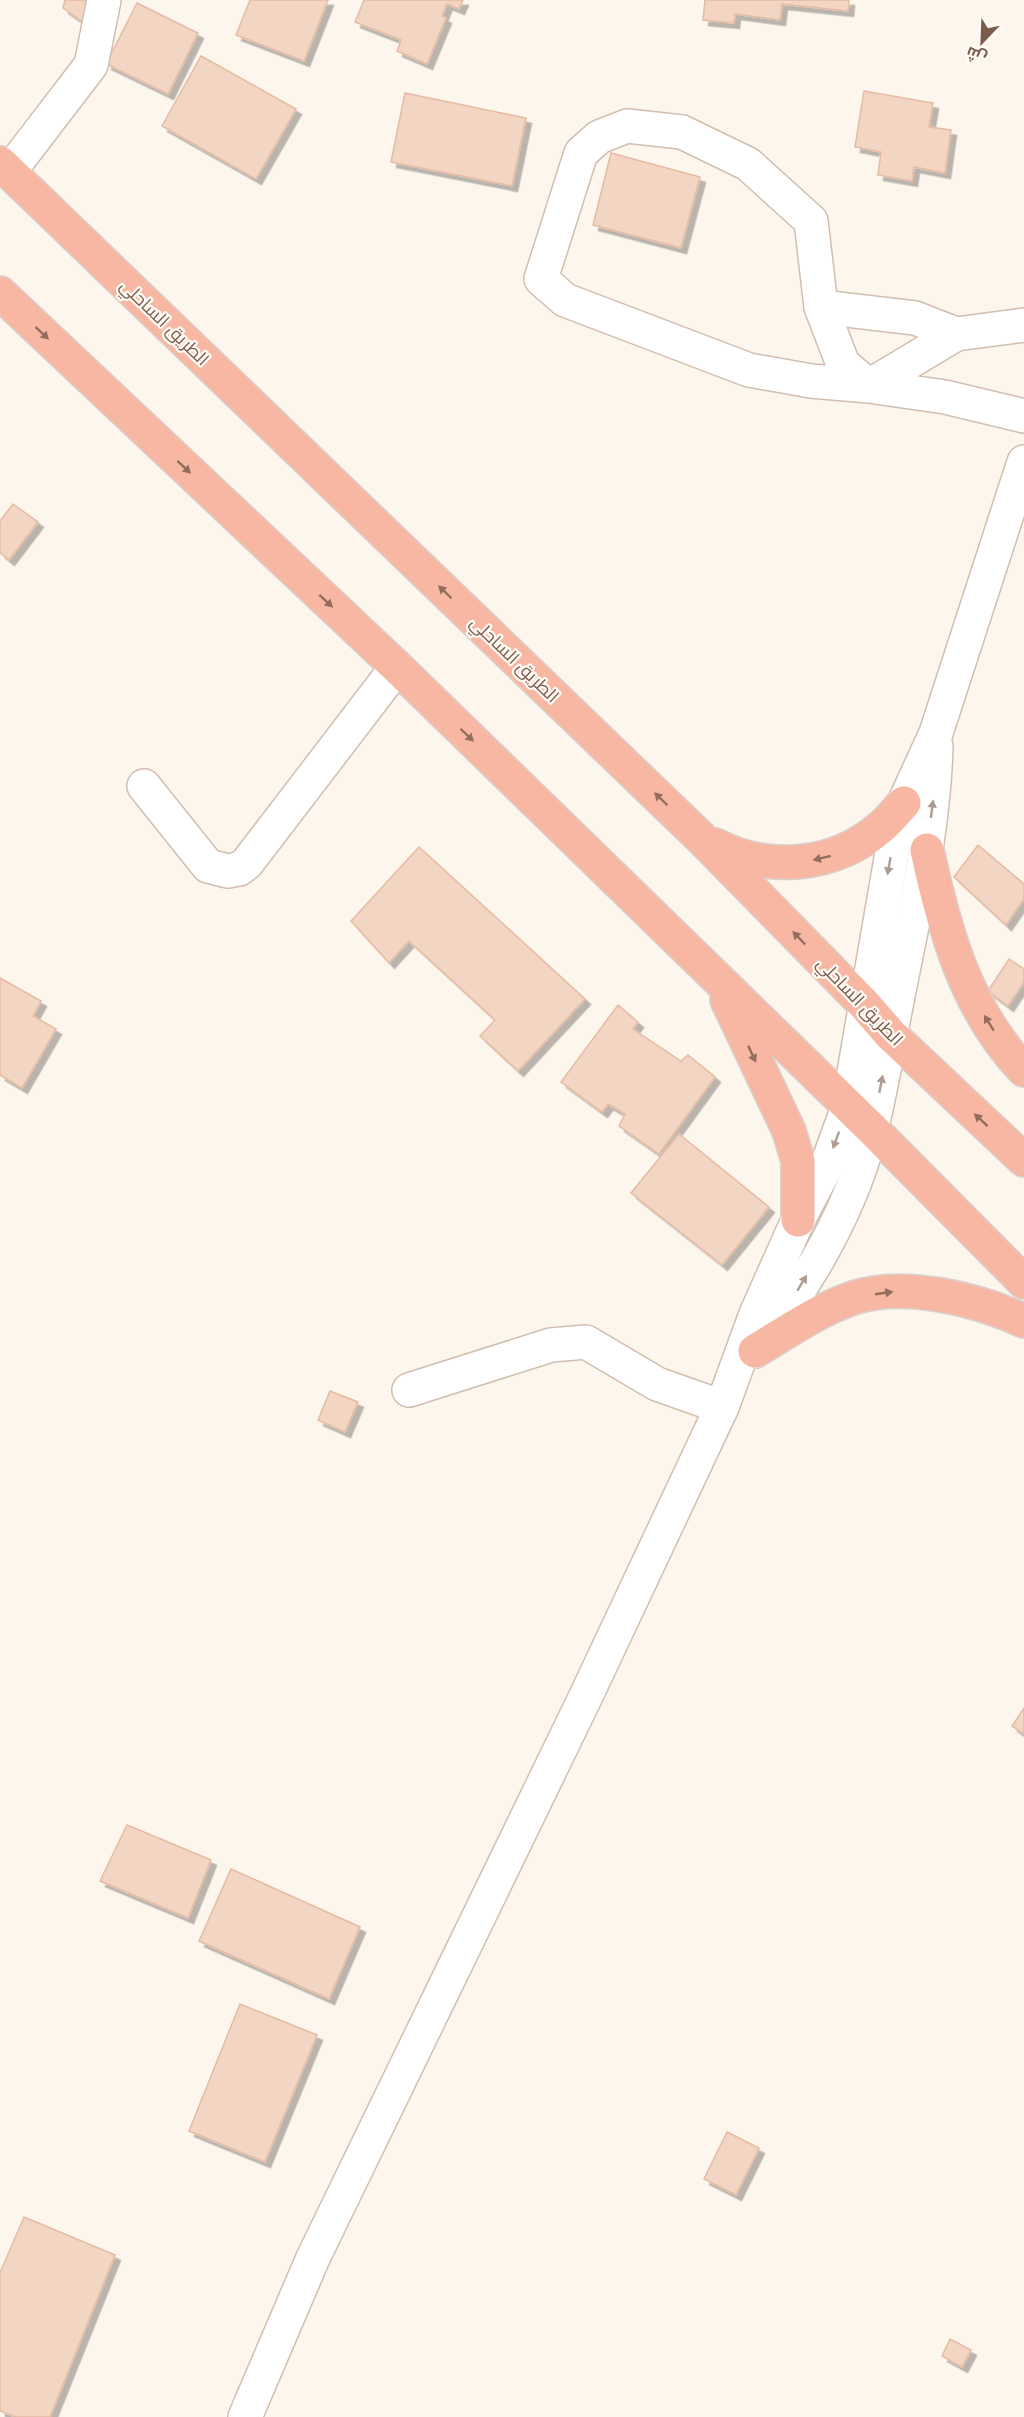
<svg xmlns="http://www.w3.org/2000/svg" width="1024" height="2417" viewBox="0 0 1024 2417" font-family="Roboto,Cairo,sans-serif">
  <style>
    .building { fill: #f3d5c3; stroke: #e6bba3; stroke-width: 1.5; filter: url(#shadow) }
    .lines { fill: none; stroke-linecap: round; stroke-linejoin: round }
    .street-casing { stroke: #d1beb0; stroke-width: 36 }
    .highway-casing { stroke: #dad1cd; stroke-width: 36 }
    .street { stroke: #fff; stroke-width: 33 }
    .highway { stroke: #f7b7a3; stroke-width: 33 }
    .oneway { fill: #936e5e }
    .oneway2 { fill: #af9d94 }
    .labels { text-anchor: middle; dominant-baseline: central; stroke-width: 4.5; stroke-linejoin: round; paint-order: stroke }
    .street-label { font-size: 18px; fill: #7a5c4d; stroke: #fffaf3 }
  </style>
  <defs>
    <filter id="shadow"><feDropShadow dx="5.5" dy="5.5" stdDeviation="0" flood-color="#0004"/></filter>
  </defs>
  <rect width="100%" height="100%" fill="#fdf6ec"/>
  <g class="building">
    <polygon points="65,0 94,0 86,24 63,8"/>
    <polygon points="250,0 328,0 304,61 236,35"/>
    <polygon points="364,0 463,0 459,9 447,4 442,16 446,18 427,64 397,51 401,40 355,22"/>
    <polygon points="705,0 849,0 848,11 782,4 780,20 735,14 734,23 703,20"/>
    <polygon points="137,3 198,33 168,94 106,64"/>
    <polygon points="201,56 296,109 256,179 162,126"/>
    <polygon points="864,91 933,103 929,127 951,130 945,173 914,167 912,181 878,175 881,152 855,147"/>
    <polygon points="405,93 526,118 512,186 391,162"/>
    <polygon points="611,153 700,177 681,248 593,225"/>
    <polygon points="13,504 38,522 9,560 0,553 0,521"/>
    <polygon points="978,845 1024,884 1024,899 1006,925 954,877"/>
    <polygon points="419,847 585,999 518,1071 480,1036 495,1020 409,941 389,963 351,921"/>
    <polygon points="1009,959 1024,969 1024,982 1008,1006 988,991"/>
    <polygon points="0,978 41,1001 33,1016 56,1029 22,1088 0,1075"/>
    <polygon points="618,1005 638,1022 633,1029 681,1061 688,1055 715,1077 659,1154 619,1126 625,1114 608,1104 602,1112 561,1082"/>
    <polygon points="679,1134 769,1207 722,1265 631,1193"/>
    <polygon points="330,1391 358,1402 345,1432 318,1420"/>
    <polygon points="1024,1708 1024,1734 1012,1726"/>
    <polygon points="127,1825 211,1860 188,1918 100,1881"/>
    <polygon points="231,1869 360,1927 329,1999 199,1941"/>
    <polygon points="240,2004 317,2035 265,2162 189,2131"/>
    <polygon points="727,2132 759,2148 736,2195 704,2179"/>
    <polygon points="24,2217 115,2255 50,2417 16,2417 0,2411 0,2273"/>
    <polygon points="950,2339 971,2350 962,2367 942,2356"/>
  </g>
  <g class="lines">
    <g class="street-casing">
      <g id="street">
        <polyline points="9,172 91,65 104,0"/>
        <polyline points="821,307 915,318 956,334"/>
        <polyline points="1024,325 956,334 869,386 843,364 821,307 811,221 748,164 682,132 627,126 599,137 581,153 541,279 565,300 749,370 811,381 869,386 945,397 1024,416"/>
        <polyline points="144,786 208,866 228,871 239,869 247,863 397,667"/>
        <path d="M 755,1351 C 806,1287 853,1208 872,1127 C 884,1076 892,1023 903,971 C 918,896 934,823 936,746"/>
        <polyline points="409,1390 551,1345 586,1342 657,1384 722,1407"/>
        <polyline points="245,2417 313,2258 585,1698 722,1407 756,1314 798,1220 827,1165 848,1107 894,841 904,803 936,733 1024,462"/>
      </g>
    </g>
    <g class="highway-casing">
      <g id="highway">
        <polyline points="0,163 701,838 864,1004 890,1034 1024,1160"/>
        <polyline points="0,293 397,667 872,1129 1024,1282"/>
        <path d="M 715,845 C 769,873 835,867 881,827 C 890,820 896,811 904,803"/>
        <path d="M 927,850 C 944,929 966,1010 1024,1070"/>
        <polyline points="727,1000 789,1131 798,1161 798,1220"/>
        <path d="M 755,1351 C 787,1332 818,1310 853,1298 C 904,1281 977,1299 1024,1321"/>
      </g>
    </g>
    <use href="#street" class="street"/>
    <use href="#highway" class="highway"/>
  </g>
  <defs><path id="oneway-solid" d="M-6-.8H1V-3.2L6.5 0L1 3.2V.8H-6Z" transform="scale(1.5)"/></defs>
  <g class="oneway">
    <use href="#oneway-solid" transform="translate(42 333) rotate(43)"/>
    <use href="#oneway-solid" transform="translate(184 467) rotate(43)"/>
    <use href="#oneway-solid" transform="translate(445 592) rotate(-136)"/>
    <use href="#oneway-solid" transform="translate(326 601) rotate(43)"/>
    <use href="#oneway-solid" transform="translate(467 735) rotate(44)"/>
    <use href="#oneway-solid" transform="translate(661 799) rotate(-136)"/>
    <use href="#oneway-solid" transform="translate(822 858) rotate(166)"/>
    <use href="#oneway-solid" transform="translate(799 938) rotate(-134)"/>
    <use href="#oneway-solid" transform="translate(989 1023) rotate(-122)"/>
    <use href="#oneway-solid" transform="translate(752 1054) rotate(65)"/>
    <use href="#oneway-solid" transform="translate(981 1120) rotate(-137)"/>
    <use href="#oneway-solid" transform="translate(884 1293) rotate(-8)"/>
  </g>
  <g class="oneway2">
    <use href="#oneway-solid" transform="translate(932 809) rotate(-83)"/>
    <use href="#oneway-solid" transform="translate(889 866) rotate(100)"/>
    <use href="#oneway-solid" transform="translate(881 1084) rotate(-79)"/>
    <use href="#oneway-solid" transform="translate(836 1140) rotate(110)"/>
    <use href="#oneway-solid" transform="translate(802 1283) rotate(-59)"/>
  </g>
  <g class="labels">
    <g class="street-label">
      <text transform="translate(165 322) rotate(44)">الطريق الساحلي</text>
      <text transform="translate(515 659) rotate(44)">الطريق الساحلي</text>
      <text transform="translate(860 1001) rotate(46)">الطريق الساحلي</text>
    </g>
  </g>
  <g transform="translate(982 42) rotate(203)" stroke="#fffaf3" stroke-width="4.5" paint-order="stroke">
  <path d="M0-4.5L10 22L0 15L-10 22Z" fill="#7a5c4d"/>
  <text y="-9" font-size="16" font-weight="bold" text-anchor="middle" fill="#7a5c4d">ش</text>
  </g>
</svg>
